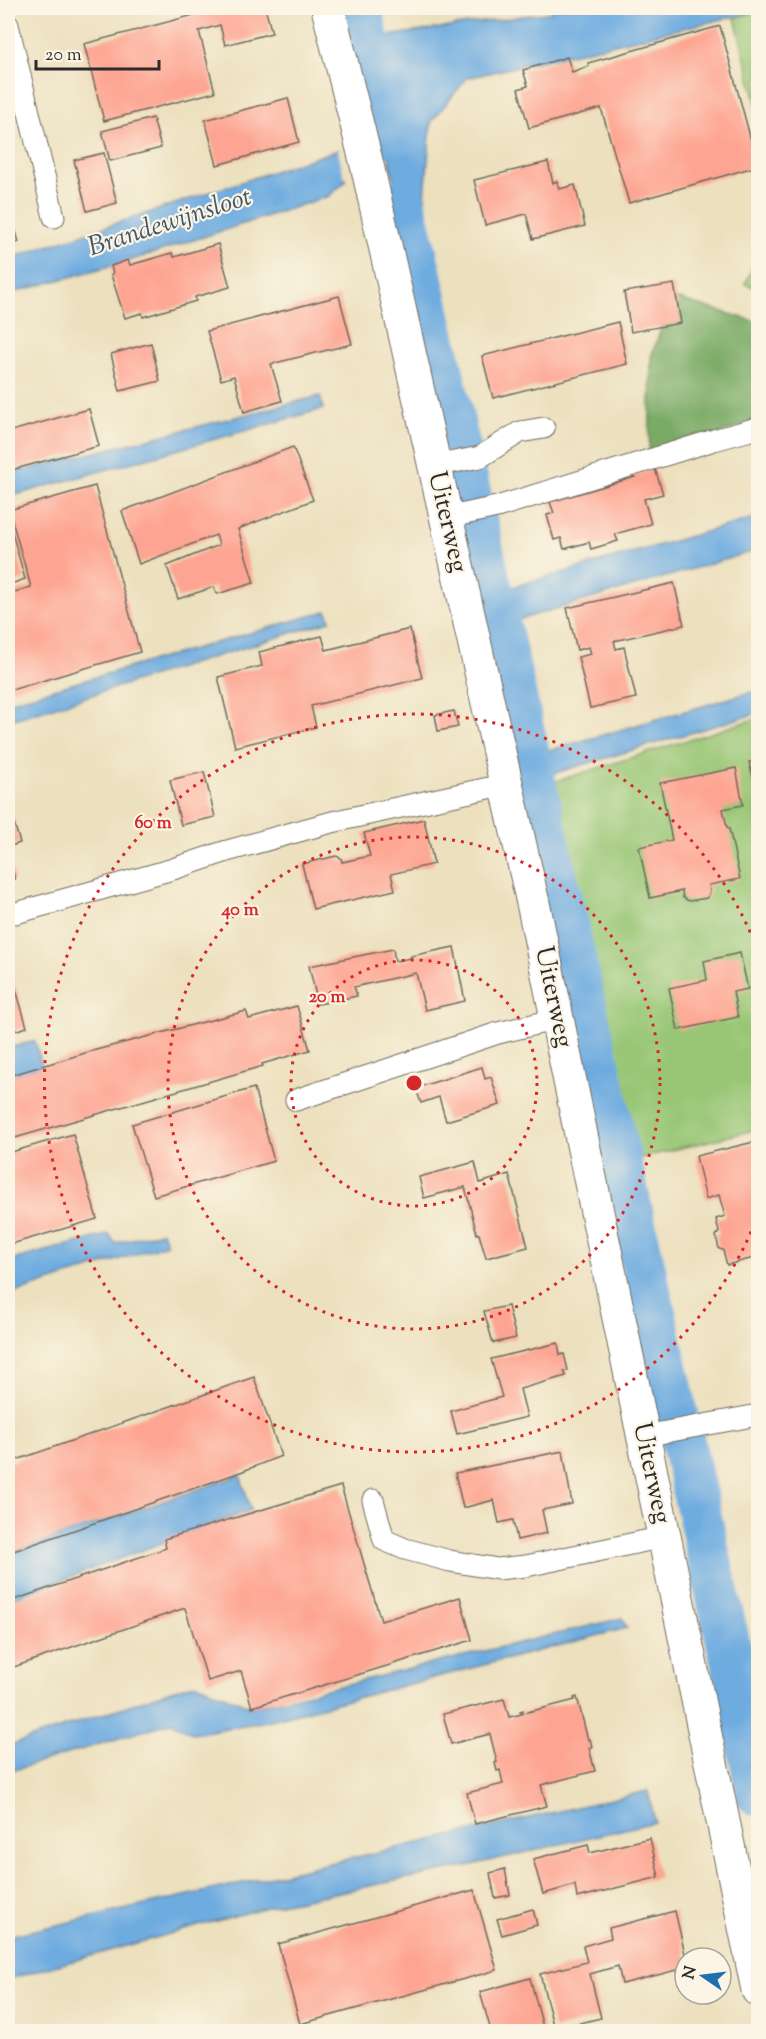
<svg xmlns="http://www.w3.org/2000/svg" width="766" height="2039" viewBox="0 0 766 2039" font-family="'Sorts Mill Goudy',serif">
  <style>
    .green { fill: #98c674; stroke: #627850; stroke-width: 1.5 }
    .forest { fill: #7aab66; stroke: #526b48; stroke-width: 1.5 }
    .water { fill: #6eace0; stroke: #4c6c86; stroke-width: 1.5 }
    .pier { fill: #ece0be }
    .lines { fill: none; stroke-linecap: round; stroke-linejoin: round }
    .canal { stroke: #6eace0; stroke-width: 44 }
    .building { fill: #fda592 }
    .service-casing { stroke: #6f6a5e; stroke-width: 23 }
    .minor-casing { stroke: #6f6a5e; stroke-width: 35 }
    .service { stroke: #fff; stroke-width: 21 }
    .minor { stroke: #fff; stroke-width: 33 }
    .ring { fill: none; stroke: #d62828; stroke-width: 3; stroke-dasharray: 3 6 }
    .labels { text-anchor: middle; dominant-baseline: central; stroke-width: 4.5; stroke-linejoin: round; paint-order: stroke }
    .street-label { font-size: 26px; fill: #2b2b2b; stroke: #fcf5e5 }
    .water-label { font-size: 27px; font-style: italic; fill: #42586a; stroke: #fcf5e5 }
    .centre { fill: #d62828; stroke: #fcf5e5; stroke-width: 3 }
    .ring-label { font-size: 18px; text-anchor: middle; font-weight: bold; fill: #d62828; stroke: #fcf5e5; stroke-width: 4.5; stroke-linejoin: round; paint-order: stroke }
  </style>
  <rect width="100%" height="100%" fill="#fcf5e5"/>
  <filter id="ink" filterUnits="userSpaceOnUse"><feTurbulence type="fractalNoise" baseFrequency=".0167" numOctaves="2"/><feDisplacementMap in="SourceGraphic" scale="12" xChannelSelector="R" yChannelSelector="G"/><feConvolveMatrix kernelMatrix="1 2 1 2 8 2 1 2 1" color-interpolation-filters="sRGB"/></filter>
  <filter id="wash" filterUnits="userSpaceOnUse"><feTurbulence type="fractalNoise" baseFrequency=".008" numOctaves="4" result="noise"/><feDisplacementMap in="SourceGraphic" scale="24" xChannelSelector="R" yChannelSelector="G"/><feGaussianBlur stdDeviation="1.35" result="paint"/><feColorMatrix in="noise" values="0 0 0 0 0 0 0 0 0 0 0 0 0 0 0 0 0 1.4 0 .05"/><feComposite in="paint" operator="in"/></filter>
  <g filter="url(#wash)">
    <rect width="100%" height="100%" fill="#ece0be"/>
    <g class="green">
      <polygon points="758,11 758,110 735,18"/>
      <polygon points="758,255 758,288 745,284"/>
      <polygon points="758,718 758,1129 608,1166 528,790"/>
    </g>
    <polygon class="forest" points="672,297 758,322 758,420 649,460 651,357"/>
    <g class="water">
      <polygon points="551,8 758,8 758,11 467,78 431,122 424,211 435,255 411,259 374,88 380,37 552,12"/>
      <polygon points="341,149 346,181 329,196 135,259 8,294 8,259"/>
      <polygon points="320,396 323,409 8,497 8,474"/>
      <polygon points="758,517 758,550 511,622 505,589"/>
      <polygon points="327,611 330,621 8,721 8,702"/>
      <polygon points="758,690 758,713 548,775 537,754"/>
      <polygon points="35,1041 46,1080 8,1089 8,1048"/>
      <polygon points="162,1232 167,1244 8,1295 8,1261 109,1234 115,1243"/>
      <polygon points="240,1475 251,1510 8,1600 8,1554"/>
      <polygon points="622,1618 627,1628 267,1721 193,1734 172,1722 8,1772 8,1746 189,1685 197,1684 252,1707"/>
      <polygon points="648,1791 655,1822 459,1868 270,1906 8,1979 8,1936"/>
    </g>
    <polygon class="pier" points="343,147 349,174 344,177 338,150"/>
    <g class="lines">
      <g class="canal">
        <polyline points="360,8 388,135"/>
        <polyline points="403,200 733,1664 758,1794"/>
      </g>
    </g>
    <g id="blocks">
      <g class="building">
        <polygon points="207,8 265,8 272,33 225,45 220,25 199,31 215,92 104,121 84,44 194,15 194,13 189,12"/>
        <polygon points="720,26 758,166 629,203 601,108 529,128 518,89 528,86 523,70 567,57 572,72 589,66 588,63"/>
        <polygon points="288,98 299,142 217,165 205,120"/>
        <polygon points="153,118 161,148 110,161 102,131"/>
        <polygon points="104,153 117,203 87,211 74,160"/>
        <polygon points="548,162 553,183 557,181 559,189 575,185 585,226 533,239 526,214 485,225 474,180"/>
        <polygon points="8,205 19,242 8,245"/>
        <polygon points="218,244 230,287 195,297 196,301 143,317 142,313 125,318 111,275 113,274 111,266 128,260 130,265 172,253 174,257"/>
        <polygon points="674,284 681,323 631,332 624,292"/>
        <polygon points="339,296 352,344 271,364 282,401 244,412 234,376 221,380 207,331"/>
        <polygon points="618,322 627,364 493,398 482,356"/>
        <polygon points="151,343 160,381 120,391 111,354"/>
        <polygon points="89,409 99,446 8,471 8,432"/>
        <polygon points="293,447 313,500 238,529 254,583 217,594 214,587 178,599 167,566 219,545 216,535 139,564 122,511"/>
        <polygon points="655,469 663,494 644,499 651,524 615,534 618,541 591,549 589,542 564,549 561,538 554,540 547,515 554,513 550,502 635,477 634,475"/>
        <polygon points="95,486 140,652 8,691 8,594 31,587 9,510"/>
        <polygon points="8,518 25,579 8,585"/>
        <polygon points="674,583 684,625 614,641 616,649 624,647 636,698 590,708 578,657 591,654 589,647 577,650 567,608"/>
        <polygon points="410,629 422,678 311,706 316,727 235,747 218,677 262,666 259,652 322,636 326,650"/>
        <polygon points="454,711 458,727 438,731 435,715"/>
        <polygon points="758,760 758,777 753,778 749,762"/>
        <polygon points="736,768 743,805 723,809 727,827 729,828 740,879 709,885 710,892 707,898 689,901 683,898 682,891 650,898 639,847 672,840 660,783"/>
        <polygon points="204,772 215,817 181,825 170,780"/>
        <polygon points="12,816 20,843 8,847 8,817"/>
        <polygon points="424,819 434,864 391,874 395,890 313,909 302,864 336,856 341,858 342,862 370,856 364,833"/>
        <polygon points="8,854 15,879 8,881"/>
        <polygon points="454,947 465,1001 425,1010 416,973 354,987 357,996 318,1004 309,966 393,949 395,961 411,958 411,956"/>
        <polygon points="740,953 748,989 733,992 738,1017 678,1030 669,988 707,980 704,961"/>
        <polygon points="8,962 27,1027 8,1033"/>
        <polygon points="297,1006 310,1050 262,1064 263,1066 8,1140 8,1076 92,1051 246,1011 249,1019"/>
        <polygon points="482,1067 485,1079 491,1077 500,1105 446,1121 439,1097 421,1103 416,1088"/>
        <polygon points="254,1088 274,1161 154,1196 132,1124"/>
        <polygon points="73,1134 97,1219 8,1245 8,1153"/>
        <polygon points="758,1141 758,1257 727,1265 723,1250 719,1249 716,1236 719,1232 716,1219 725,1216 719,1195 706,1199 696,1156"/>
        <polygon points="475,1162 480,1183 509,1174 528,1247 486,1258 479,1234 477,1234 465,1187 424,1198 419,1177"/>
        <polygon points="508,1306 516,1338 493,1343 484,1311"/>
        <polygon points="758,1308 758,1338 751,1310"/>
        <polygon points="558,1343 560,1355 564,1354 568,1370 564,1371 566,1376 520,1389 527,1417 457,1434 451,1411 502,1397 491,1359"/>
        <polygon points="254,1377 281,1456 238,1473 8,1553 8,1463"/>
        <polygon points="563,1451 572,1504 542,1510 547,1533 517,1540 513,1520 499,1523 494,1500 463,1508 455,1473"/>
        <polygon points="341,1486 381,1621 460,1597 472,1640 252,1707 241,1671 208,1681 185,1608 8,1669 8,1602 166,1548 164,1539"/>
        <polygon points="577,1697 588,1740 590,1739 592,1747 589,1748 595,1771 541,1785 547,1806 475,1824 467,1793 503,1784 500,1770 497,1771 495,1763 497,1762 490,1734 451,1744 443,1714 504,1699 509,1717 522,1714 520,1711 523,1710 523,1713 544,1708 575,1700 574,1698"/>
        <polygon points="650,1838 659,1877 577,1898 575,1885 543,1894 533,1859 588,1845 590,1853"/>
        <polygon points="505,1869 510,1895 495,1898 490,1873"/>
        <polygon points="474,1890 497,1970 300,2024 278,1944"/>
        <polygon points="533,1909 537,1925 502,1935 497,1919"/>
        <polygon points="675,1911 686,1958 685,1968 622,1984 618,1966 590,1974 601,2018 554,2029 540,1974 587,1962 583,1946 611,1938 609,1928"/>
        <polygon points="530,1978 544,2031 491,2031 480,1992"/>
      </g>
    </g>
  </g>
  <g filter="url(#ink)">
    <use href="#blocks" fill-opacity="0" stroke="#6f6a5e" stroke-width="1.5"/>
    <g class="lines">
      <g class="service-casing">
        <g id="service">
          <polyline points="8,25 54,217"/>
          <polyline points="434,466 480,457 520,432 544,428"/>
          <polyline points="446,518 497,507 714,440 758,428"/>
          <polyline points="16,913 173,869 227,851 332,822 507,784"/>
          <polyline points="296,1100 498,1033 558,1019"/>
          <polyline points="644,1436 758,1415"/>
          <polyline points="373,1500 384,1540 405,1549 450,1561 498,1569 526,1566 664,1537"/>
        </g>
      </g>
      <g class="minor-casing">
        <polyline id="minor" points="328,8 367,165 535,912 758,1990"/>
      </g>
      <use href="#service" class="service"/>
      <use href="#minor" class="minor"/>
    </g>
  </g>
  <g class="ring">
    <circle cx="414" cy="1083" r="123"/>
    <circle cx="414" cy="1083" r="246"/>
    <path d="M758 1215A369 369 0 1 1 758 951"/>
  </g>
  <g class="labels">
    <g class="street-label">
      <text transform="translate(447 522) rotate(77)">Uiterweg</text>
      <text transform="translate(553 997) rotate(78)">Uiterweg</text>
      <text transform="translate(651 1473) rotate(78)">Uiterweg</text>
    </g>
    <g class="water-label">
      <text transform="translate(170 223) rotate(-18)">Brandewijnsloot</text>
    </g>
  </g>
  <circle cx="414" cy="1083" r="9" class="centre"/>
  <g class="ring-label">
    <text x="153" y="828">60 m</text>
    <text x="240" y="915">40 m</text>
    <text x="327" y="1002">20 m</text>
  </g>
  <rect width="766" height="2039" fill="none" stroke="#fcf5e5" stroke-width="30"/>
  <g transform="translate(703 1976) rotate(284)"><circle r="28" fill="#fcf5e5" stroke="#a8a49b" stroke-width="1.5"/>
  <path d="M0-4.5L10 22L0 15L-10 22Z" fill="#1f6fb2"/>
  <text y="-9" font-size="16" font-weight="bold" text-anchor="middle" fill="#2b2b2b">N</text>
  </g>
  <path d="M36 60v9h123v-9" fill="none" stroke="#2b2b2b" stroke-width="3"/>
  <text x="45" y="60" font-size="18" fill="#2b2b2b" stroke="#fcf5e5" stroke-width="4.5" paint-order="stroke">20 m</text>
</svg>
